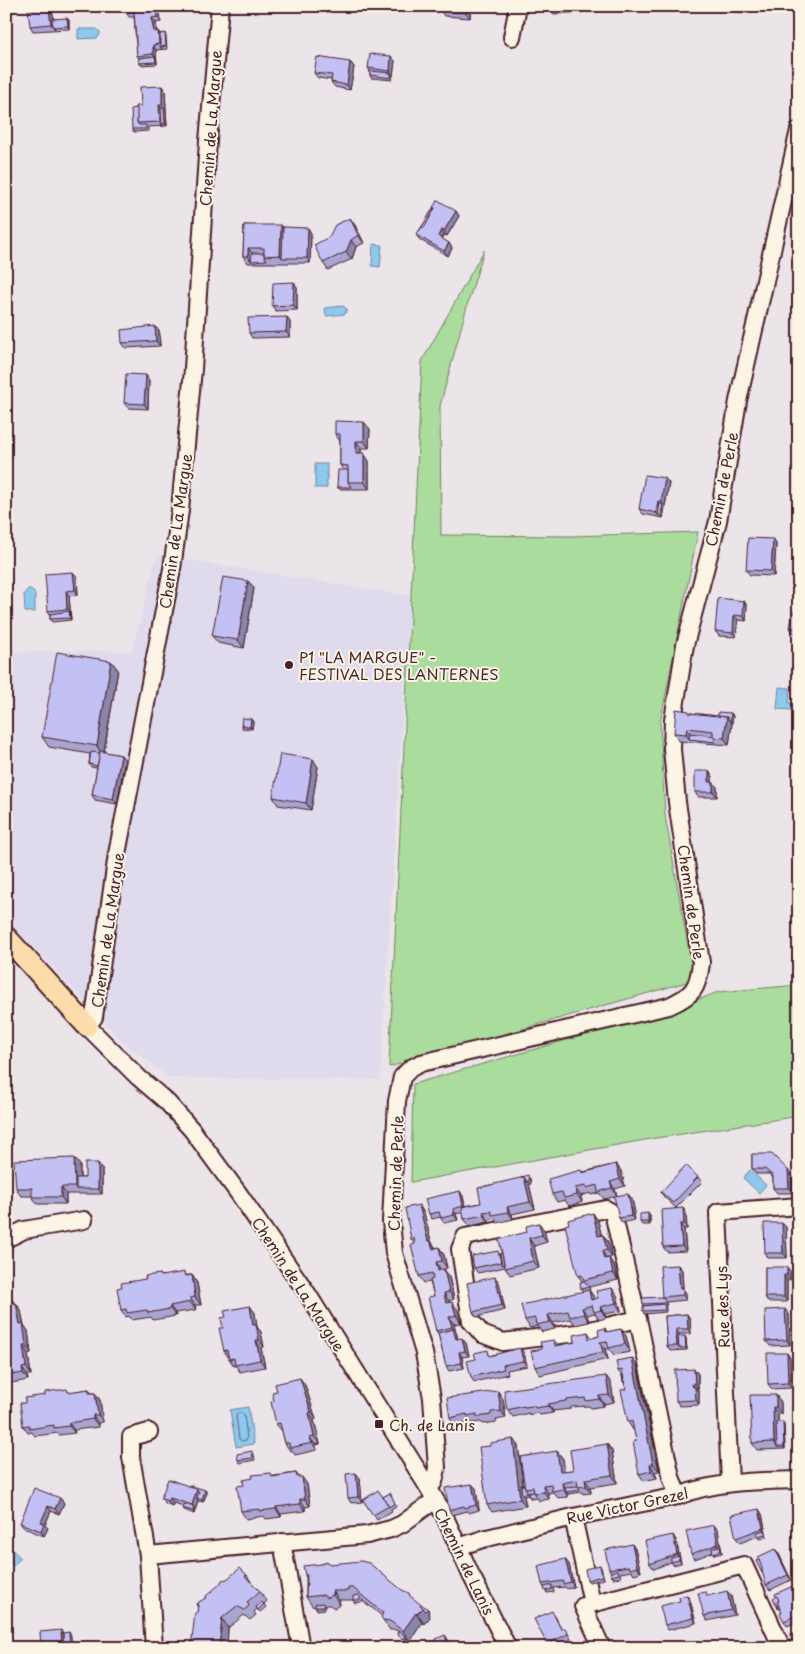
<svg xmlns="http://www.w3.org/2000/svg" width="805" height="1654" viewBox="0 0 805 1654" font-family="'Playpen Sans',sans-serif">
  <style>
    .built { fill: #dfdaec }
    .green { fill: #a9dc9d; stroke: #7a7e64 }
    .water { fill: #8dc9ed; stroke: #72859f }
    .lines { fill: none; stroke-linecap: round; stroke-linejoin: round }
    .shore { stroke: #656379; stroke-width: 1 }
    .minor-casing { stroke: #4a1f2b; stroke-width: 20 }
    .major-casing { stroke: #4a1f2b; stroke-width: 24 }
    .minor { stroke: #fcf5e5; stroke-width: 16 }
    .major { stroke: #fddcac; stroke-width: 20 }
    .wall { fill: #a8a6d1; stroke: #4a1f2b }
    .shaded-wall { fill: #8887aa; stroke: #4a1f2b }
    .building { fill: #c3c1f3; stroke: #4a1f2b }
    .poi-dot { fill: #4a1f2b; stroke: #fcf5e5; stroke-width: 2 }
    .labels { text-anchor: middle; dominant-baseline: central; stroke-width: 4; stroke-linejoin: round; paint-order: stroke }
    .street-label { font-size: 15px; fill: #4a1f2b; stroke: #fcf5e5 }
    .poi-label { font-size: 15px; fill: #4a1f2b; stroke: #fcf5e5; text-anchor: start }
  </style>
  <rect width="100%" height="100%" fill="#ebe5e9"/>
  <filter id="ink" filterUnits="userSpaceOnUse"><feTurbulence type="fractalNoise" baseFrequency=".02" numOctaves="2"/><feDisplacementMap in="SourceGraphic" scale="10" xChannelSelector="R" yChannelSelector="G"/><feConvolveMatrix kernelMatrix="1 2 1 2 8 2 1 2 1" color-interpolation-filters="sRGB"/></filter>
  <g filter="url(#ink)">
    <polygon class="built" points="157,555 410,596 380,1080 170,1078 125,1044 6,918 6,652 132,651"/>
    <g class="green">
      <polygon points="484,250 467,306 440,406 441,535 572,536 698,532 660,723 665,815 694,980 389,1067 422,361"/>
      <polygon points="799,985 799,1116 656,1138 411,1182 413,1084 675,1009 718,992"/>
    </g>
    <g class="water">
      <polygon points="78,29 97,29 100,32 100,35 97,38 78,39"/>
      <polygon points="373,244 382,245 380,267 372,266"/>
      <polygon points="343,306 347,309 345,314 326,316 325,308"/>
      <rect x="315" y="464" width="12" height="24"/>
      <polygon points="28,589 31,589 35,594 35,612 25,612 24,594"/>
      <polygon points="779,687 790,688 789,703 793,704 792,710 777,709"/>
      <polygon points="750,1170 766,1185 759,1193 743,1178"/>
      <polygon points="248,1407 254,1444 236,1447 230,1410"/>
      <polygon points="6,1544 21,1558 13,1566 6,1559"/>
    </g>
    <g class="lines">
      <polygon class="shore" points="242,1413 244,1415 247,1438 246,1440 242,1441 239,1439 236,1416 237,1414"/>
      <g class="minor-casing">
        <g id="minor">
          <polyline points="220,6 208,141 193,369 180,510 172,569 117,854 94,1017 87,1026 138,1077 167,1102 192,1130 239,1194 307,1293 428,1487 444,1515 471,1575 508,1648"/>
          <polyline points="512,37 518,6"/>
          <polyline points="6,1239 24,1230 84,1220"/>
          <polyline points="638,1319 577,1333 503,1342 482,1334 471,1321 460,1249 465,1237 606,1209 613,1213 638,1319 671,1477 678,1496"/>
          <polyline points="730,1483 718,1212 799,1206"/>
          <path d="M 428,1487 L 434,1482 L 437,1468 L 432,1398 L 424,1353 L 394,1253 L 391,1221 L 397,1101 L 402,1077 L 411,1068 L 421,1063 L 669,1006 C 693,995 698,989 701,963 L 677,802 L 672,749 L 673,720 L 685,645 L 718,521 L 738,401 L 799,130"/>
          <polyline points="573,1517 592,1603"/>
          <polyline points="282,1542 301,1648"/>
          <path d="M 458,1547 L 483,1539 L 573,1517 L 678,1496 C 716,1481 758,1481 799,1480"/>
          <polyline points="148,1555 131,1457 131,1437 149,1432"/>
          <polyline points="154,1648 148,1555 367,1535 391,1529 402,1524 435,1500"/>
          <polyline points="602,1648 583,1606 744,1565 782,1648"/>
        </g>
      </g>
      <g class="major-casing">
        <polyline id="major" points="6,937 87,1026"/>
      </g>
      <use href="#minor" class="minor"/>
      <use href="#major" class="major"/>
    </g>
    <g class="wall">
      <polygon points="125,6 146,6 147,10 160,14 161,22 156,23 156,31 158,31 160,34 165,33 166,36 167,49 156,50 157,64 141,65 139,63 139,58 137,56 134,17 129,17 126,12"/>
      <polygon points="441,6 471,6 470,18 444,16 441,11"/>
      <polygon points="593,6 593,12 554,14 551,9"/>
      <polygon points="732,6 744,6 744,12 734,12 732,10"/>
      <polygon points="49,9 53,14 54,19 69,20 69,29 33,31 30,26"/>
      <polygon points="395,61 392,80 371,78 370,75 370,71 368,68"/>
      <polygon points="350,62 354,67 350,90 335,87 331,82 332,80 318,78 314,73"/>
      <polygon points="162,86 165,91 167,126 148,127 148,131 134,132 132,129 137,108 141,106"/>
      <polygon points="433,207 456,211 459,216 447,236 444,235 442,239 449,243 452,248 448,256 420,240 416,235 434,209"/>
      <polygon points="244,225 283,227 311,233 310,263 248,263 243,256"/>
      <polygon points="355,225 364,243 356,247 352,259 328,270 323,263"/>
      <polygon points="297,287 297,310 276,311 272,306"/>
      <polygon points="290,322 290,337 252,338 249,333"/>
      <polygon points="159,331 160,346 126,348 122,343"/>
      <polygon points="149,380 148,409 128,408 124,403"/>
      <polygon points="370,429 369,448 361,448 361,453 369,461 369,489 339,489 337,487 343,470 340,465 340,441 335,434"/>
      <polygon points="669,483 663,518 643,514 639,509"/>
      <polygon points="773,539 776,544 774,576 750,575 746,570"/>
      <polygon points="73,572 77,577 78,595 69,596 71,620 52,622 50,619 50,614 48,611"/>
      <polygon points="248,581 254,588 244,648 218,643 212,636"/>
      <polygon points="744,601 747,606 746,621 738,620 736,637 719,636 715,631"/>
      <polygon points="799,613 799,648 796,644 797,633 794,633 790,628"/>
      <polygon points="111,661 118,670 104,752 121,755 125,760 117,804 95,800 92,795 97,768 91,767 89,764 90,754 49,747 42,737"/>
      <polygon points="691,713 718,716 731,713 733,716 729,745 679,741 674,733"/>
      <polygon points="251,719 253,722 252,729 242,728 241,725"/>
      <polygon points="318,767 311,810 278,805 273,797"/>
      <polygon points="709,771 712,776 712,782 717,787 717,797 698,797 695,792"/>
      <polygon points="752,1154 792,1175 792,1193 777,1193 773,1188 773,1178 769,1174 756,1174 752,1169"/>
      <polygon points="74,1158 80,1165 80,1178 85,1178 102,1168 102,1194 66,1194 66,1204 37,1204 32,1196 21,1196 16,1188"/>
      <polygon points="616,1164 621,1171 625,1186 615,1189 617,1196 604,1199 599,1193 591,1195 590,1193 581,1196 582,1202 569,1206 565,1200 557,1202 552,1194 583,1172"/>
      <polygon points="698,1177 702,1182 676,1208 664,1197 661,1192"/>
      <polygon points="530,1178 531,1184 529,1184 535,1209 512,1214 513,1219 497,1223 495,1218 488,1220 489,1222 470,1226 464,1219 463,1212 456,1214 458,1220 444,1223 440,1217 432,1219 429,1214 463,1196 465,1206 481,1203 485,1186"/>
      <polygon points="628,1194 632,1199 635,1213 633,1214 634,1220 622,1223 619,1218"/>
      <polygon points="419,1205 424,1213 431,1241 436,1248 439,1247 444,1255 447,1268 441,1270 444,1269 449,1277 454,1299 449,1301 449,1303 458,1310 461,1323 454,1324 458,1339 466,1343 469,1356 462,1357 464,1368 449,1371 446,1366 438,1333 436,1331 434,1296 430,1282 424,1283 419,1276 415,1244 411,1239"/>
      <polygon points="683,1208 686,1213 687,1229 684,1229 686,1251 667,1252 663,1247"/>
      <polygon points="593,1213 598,1221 601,1235 603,1235 608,1242 612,1257 607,1259 609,1258 614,1266 618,1280 589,1287 590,1290 589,1290 594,1297 594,1299 617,1295 621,1311 605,1314 606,1318 599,1320 595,1313 587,1315 589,1322 575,1325 571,1319 553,1323 555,1329 542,1332 537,1326 530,1328 525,1320 583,1291 581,1289 582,1281 578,1276"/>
      <polygon points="650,1216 650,1225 642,1225 640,1222"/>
      <polygon points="539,1223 544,1230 547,1242 534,1246 539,1268 510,1275 505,1267 478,1273 474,1268 502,1253"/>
      <polygon points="782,1223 786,1227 787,1258 768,1258 765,1253"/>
      <polygon points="678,1265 682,1270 683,1289 686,1293 686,1300 666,1302 667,1305 665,1305 666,1307 666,1312 644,1314 643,1311 644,1306 643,1304 662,1297"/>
      <polygon points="765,1267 791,1272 790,1280 787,1280 787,1302 768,1302 765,1297"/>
      <polygon points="160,1274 162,1276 192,1275 197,1283 201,1305 195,1305 196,1310 175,1313 176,1316 153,1320 151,1317 132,1320 129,1316 126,1317 121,1310 122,1287"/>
      <polygon points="499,1282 505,1310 476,1317 473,1312"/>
      <polygon points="11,1298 15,1303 16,1303 21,1311 24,1325 28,1331 31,1353 28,1354 31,1375 27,1375 28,1380 6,1384 6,1299"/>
      <polygon points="250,1306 255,1313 257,1327 261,1332 264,1347 261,1348 265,1367 240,1372 236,1366 234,1366 224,1351 223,1328 226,1317"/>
      <polygon points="687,1314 690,1319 691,1334 679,1334 679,1336 686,1338 687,1350 670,1351 667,1346 665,1316"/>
      <polygon points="789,1314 790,1345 770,1346 766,1341"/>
      <polygon points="605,1328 607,1332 621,1329 626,1336 630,1352 614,1355 609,1349 605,1349 608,1359 540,1375 535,1367 542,1349 554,1340 558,1345 575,1342 588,1332 592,1338 599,1336"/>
      <polygon points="524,1353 527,1366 507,1370 508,1374 474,1382 471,1377 492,1355"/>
      <polygon points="787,1353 790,1358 791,1388 772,1389 768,1384"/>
      <polygon points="632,1358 637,1365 659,1471 655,1472 657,1478 644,1481 639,1474 635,1441 636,1440 634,1429 633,1430 628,1422 626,1389 622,1376 618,1371"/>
      <polygon points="694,1369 698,1374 698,1389 696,1389 699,1392 699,1405 680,1406 676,1401"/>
      <polygon points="606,1376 611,1383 614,1402 604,1404 604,1406 591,1408 589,1406 571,1407 571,1409 553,1411 553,1413 540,1415 538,1413 529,1415 529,1413 513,1417 507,1410"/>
      <polygon points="305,1385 316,1419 314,1420 320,1444 316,1445 317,1450 295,1455 292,1450 290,1451 285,1443 282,1431 276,1424 274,1401"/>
      <polygon points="89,1389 91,1393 95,1393 100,1400 103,1422 98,1423 99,1427 74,1430 75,1433 59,1435 58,1433 35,1436 32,1432 28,1433 23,1426 25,1403 70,1392"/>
      <polygon points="776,1395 781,1402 781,1414 778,1414 778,1422 784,1425 785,1449 757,1450 752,1443"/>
      <polygon points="503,1399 506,1418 496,1420 497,1422 483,1424 481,1422 472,1423 471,1422 455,1426 450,1418"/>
      <polygon points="513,1439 518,1446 523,1485 524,1485 557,1451 563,1459 564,1471 573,1470 607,1444 612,1451 617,1483 590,1487 591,1493 583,1494 582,1492 568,1494 568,1497 558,1498 553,1492 548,1493 549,1499 539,1501 538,1498 531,1499 529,1495 524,1496 526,1506 492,1512 487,1505 490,1446"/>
      <polygon points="254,1454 255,1460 240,1463 238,1460"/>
      <polygon points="296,1473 299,1477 307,1484 310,1506 305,1507 305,1511 281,1514 281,1517 266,1519 264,1516 246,1519 241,1511 244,1485 274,1476"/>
      <polygon points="360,1478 362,1502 351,1503 348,1498"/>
      <polygon points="189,1487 205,1490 207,1493 203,1502 198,1501 194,1514 184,1510 182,1508 183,1506 174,1503 172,1506 165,1503 161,1498"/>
      <polygon points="476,1488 479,1510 469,1513 467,1511 452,1515 449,1510"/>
      <polygon points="390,1493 396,1506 391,1509 392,1511 377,1520 363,1500 383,1497"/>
      <polygon points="60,1498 64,1503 59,1514 51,1511 45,1525 48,1528 44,1536 24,1528 20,1523"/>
      <polygon points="762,1514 767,1537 760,1539 758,1536 740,1543 736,1538"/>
      <polygon points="718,1530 722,1553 714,1555 713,1552 695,1559 691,1554"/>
      <polygon points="676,1540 681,1563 673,1565 671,1562 654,1569 650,1564"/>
      <polygon points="632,1544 635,1549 641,1572 634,1574 632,1571 620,1573 621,1577 613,1578 609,1569"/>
      <polygon points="775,1549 779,1554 791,1580 770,1590 766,1585"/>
      <polygon points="330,1564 412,1598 429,1612 428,1613 430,1617 424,1624 422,1623 410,1641 407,1639 405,1641 397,1634 398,1631 397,1630 390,1630 383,1620 382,1616 362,1600 363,1600 361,1602 355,1603 353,1600 339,1600 340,1605 334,1608 330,1605 325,1605 325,1609 317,1610 315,1606 313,1607 306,1597 306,1578 305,1575"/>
      <polygon points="569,1564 574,1587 567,1589 565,1587 553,1588 554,1592 547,1593 542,1584"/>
      <polygon points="600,1565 601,1568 604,1579 589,1582 587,1580"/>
      <polygon points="247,1575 253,1585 260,1591 267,1601 264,1604 266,1607 260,1612 257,1609 254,1612 256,1615 250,1620 244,1615 228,1628 227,1648 191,1648 197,1613 198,1608 196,1604"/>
      <polygon points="793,1586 799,1596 799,1621 787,1626 784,1621 782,1613 780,1608 778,1609 777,1606 777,1596"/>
      <polygon points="708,1595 731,1596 735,1615 707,1621 704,1616"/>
      <polygon points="690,1600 696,1623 668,1630 665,1625"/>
      <polygon points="555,1616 562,1629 565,1628 571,1639 553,1648 549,1648 547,1644"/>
      <polygon points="799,1631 799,1646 797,1647 793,1642"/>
    </g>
    <g class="shaded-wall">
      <polygon points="143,6 146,7 147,15 144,10"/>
      <polygon points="467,6 470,11 470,18 466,13"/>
      <polygon points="49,9 53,14 55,27 53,27 55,29 51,24"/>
      <polygon points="156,9 160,14 161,22 157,17"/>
      <polygon points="67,18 69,20 69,29 68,26"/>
      <polygon points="152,18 156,23 157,37 154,32"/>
      <polygon points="158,31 161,36 160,47 162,49 159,44"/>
      <polygon points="153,45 156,50 157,64 156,62 155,56 153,54"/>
      <polygon points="391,56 395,61 393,76 390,71"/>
      <polygon points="350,62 354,67 350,90 347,85"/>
      <polygon points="162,86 165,91 167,126 165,124 164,108 162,105"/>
      <polygon points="159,105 163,110 162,124 163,127 160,122"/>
      <polygon points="456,211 459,216 447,236 444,231"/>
      <polygon points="350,218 355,225 364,243 358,235"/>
      <polygon points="281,225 286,232 282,258 280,255"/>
      <polygon points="308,228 311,233 310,263 307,258"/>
      <polygon points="441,230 444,235 441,241 438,236"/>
      <polygon points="351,240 356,247 352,259 346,252"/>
      <polygon points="449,243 452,248 448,256 444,251"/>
      <polygon points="248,248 254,255 251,261 248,256"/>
      <polygon points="294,282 297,287 297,310 293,305"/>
      <polygon points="287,317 290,322 290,337 286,332"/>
      <polygon points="155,326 159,331 160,346 156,341"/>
      <polygon points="146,375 149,380 148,409 144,404"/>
      <polygon points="364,422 370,429 369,448 364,441"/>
      <polygon points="356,441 361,448 361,461 356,453"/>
      <polygon points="364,453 369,461 369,489 364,482"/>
      <polygon points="665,478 669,483 663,518 661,515 663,504 661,502"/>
      <polygon points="658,501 661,506 658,515 656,513"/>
      <polygon points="773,539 776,544 774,576 771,571"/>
      <polygon points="6,567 7,569 9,583 6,580"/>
      <polygon points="73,572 77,577 78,595 75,590"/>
      <polygon points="248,581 254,588 244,648 238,640"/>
      <polygon points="66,591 69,596 71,620 70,618 69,611 67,609"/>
      <polygon points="744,601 747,606 746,621 743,616"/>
      <polygon points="734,615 738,620 736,637 733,633"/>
      <polygon points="111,661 118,670 103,756 97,746"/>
      <polygon points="731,713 733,716 732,724 730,722"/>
      <polygon points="727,717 732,724 729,745 724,738"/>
      <polygon points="251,719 253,722 252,729 250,727"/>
      <polygon points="687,728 692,736 689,739 686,734"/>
      <polygon points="121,755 125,760 117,804 113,799"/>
      <polygon points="313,759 318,767 311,810 306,803"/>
      <polygon points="709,771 712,776 712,787 709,782"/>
      <polygon points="713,782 717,787 717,797 713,792"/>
      <polygon points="74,1158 80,1165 80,1189 76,1189 75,1187"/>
      <polygon points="98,1163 102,1168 102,1194 98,1189"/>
      <polygon points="616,1164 621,1171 625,1186 620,1179"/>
      <polygon points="788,1170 792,1175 792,1193 789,1188"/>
      <polygon points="524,1177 529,1184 535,1209 530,1202"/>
      <polygon points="610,1182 615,1189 617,1196 612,1188"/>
      <polygon points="61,1187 66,1194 66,1204 61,1197"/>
      <polygon points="575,1188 581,1196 582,1202 577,1195"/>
      <polygon points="460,1191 463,1196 466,1211 463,1206"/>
      <polygon points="628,1194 632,1199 635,1213 631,1208"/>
      <polygon points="419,1205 424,1213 431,1241 435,1248 438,1256 428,1241"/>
      <polygon points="507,1207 512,1214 513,1219 508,1212"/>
      <polygon points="683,1208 686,1213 687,1229 684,1224"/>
      <polygon points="453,1209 456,1214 458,1220 454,1215"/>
      <polygon points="630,1209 633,1214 634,1220 631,1216"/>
      <polygon points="483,1212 488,1220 489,1222 484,1215"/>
      <polygon points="593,1213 598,1221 604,1244 598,1236"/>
      <polygon points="648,1213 650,1216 650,1225 648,1222"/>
      <polygon points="539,1223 544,1230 547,1242 542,1235"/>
      <polygon points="782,1223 786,1227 787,1258 783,1253"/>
      <polygon points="680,1224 684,1229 686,1251 682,1246"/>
      <polygon points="603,1235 608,1242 612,1257 607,1250"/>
      <polygon points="529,1238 534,1246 539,1268 533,1261"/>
      <polygon points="439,1247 444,1255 447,1268 442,1261"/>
      <polygon points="602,1251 607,1259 604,1259"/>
      <polygon points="609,1258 614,1266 618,1280 613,1273"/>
      <polygon points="436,1262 441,1270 443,1278 438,1271"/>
      <polygon points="678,1265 682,1270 683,1289 686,1293 686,1300 683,1295 680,1288"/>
      <polygon points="787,1267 791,1272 790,1280 787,1275"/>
      <polygon points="444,1269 449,1277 454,1299 449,1292"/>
      <polygon points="192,1275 197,1283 201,1305 195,1297"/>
      <polygon points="784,1275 787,1280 787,1302 784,1297"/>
      <polygon points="495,1277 499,1282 505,1310 502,1305"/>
      <polygon points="612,1288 617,1295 621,1311 616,1303"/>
      <polygon points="589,1290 594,1297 596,1307 591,1300"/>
      <polygon points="444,1293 449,1301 451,1311 446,1303"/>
      <polygon points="190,1298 195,1305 196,1310 190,1302"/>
      <polygon points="452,1302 458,1310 461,1323 456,1315"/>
      <polygon points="16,1303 21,1311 24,1325 28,1331 31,1353 26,1346 20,1324"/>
      <polygon points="170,1306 175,1313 176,1316 170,1309"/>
      <polygon points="250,1306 255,1313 257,1327 261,1332 264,1347 259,1340 253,1325"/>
      <polygon points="600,1307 605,1314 606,1318 601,1310"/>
      <polygon points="582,1308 587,1315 589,1322 584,1314"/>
      <polygon points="785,1309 789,1314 790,1345 787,1340"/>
      <polygon points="687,1314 690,1319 691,1334 688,1329"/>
      <polygon points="548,1315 553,1323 555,1329 550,1322"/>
      <polygon points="449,1317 454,1324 459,1344 456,1339"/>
      <polygon points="621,1329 626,1336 630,1352 625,1344"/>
      <polygon points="676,1329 679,1334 680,1348 679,1348 677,1346"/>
      <polygon points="685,1336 686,1338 687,1350 686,1348"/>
      <polygon points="462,1338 466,1343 469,1356 465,1351"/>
      <polygon points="256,1340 261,1348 265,1367 260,1360"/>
      <polygon points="600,1342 605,1349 608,1359 603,1352"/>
      <polygon points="23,1346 28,1354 31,1375 26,1367"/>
      <polygon points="520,1348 524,1353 527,1366 523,1361"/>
      <polygon points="459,1352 462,1357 464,1368 461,1363"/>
      <polygon points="787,1353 790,1358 791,1388 788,1383"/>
      <polygon points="632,1358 637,1365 659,1471 653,1464"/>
      <polygon points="22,1368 27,1375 28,1380 23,1373"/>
      <polygon points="694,1369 698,1374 698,1389 695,1384"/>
      <polygon points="606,1376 611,1383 614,1402 609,1395"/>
      <polygon points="300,1378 305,1385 316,1419 311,1412"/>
      <polygon points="692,1384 699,1392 699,1405 696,1400"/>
      <polygon points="498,1391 503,1399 506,1418 501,1411"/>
      <polygon points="95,1393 100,1400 103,1422 98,1415"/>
      <polygon points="776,1395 781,1402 781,1414 776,1407"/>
      <polygon points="599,1396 604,1404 604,1406 599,1399"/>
      <polygon points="548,1404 553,1411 553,1413 548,1406"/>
      <polygon points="773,1407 778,1414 779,1447 777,1447 774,1442"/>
      <polygon points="309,1413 314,1420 320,1444 314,1437"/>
      <polygon points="93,1415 98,1423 99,1427 93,1419"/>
      <polygon points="783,1422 784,1425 785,1449 784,1447"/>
      <polygon points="69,1423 74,1430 75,1433 69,1426"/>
      <polygon points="310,1438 316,1445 317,1450 312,1443"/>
      <polygon points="513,1439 518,1446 524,1493 522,1494 524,1496 526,1506 520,1499"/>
      <polygon points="607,1444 612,1451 617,1483 612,1475"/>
      <polygon points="557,1451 563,1459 566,1479 560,1471"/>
      <polygon points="650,1464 655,1472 657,1478 651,1471"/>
      <polygon points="356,1473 360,1478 362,1502 358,1497"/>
      <polygon points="302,1477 307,1484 310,1506 305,1499"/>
      <polygon points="585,1479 590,1487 591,1493 586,1486"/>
      <polygon points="562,1483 567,1490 566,1492 568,1494 568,1497 563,1489"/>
      <polygon points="472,1484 476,1488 479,1510 476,1505"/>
      <polygon points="543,1485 548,1493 549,1499 544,1492"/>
      <polygon points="197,1489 200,1494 197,1498 198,1501 194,1514 193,1511 194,1507 192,1505"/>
      <polygon points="205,1490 207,1493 203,1502 202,1500"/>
      <polygon points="60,1498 64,1503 59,1514 55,1509"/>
      <polygon points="170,1498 174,1503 172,1506 168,1501"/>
      <polygon points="300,1499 305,1507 305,1511 300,1504"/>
      <polygon points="48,1506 51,1511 45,1525 48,1528 44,1536 41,1531 41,1522"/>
      <polygon points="276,1507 281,1514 281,1517 276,1509"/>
      <polygon points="759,1509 762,1514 767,1537 763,1528"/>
      <polygon points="714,1525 718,1530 722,1553 718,1544"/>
      <polygon points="673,1535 676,1540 681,1563 677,1554"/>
      <polygon points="632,1544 635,1549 641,1572 637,1567"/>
      <polygon points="775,1549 779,1554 791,1580 788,1575"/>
      <polygon points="565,1559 569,1564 574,1587 571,1582"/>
      <polygon points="600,1565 601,1568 604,1579 602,1576"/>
      <polygon points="333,1591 339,1600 340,1605 333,1595"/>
      <polygon points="727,1591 731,1596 735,1615 731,1610"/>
      <polygon points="687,1595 690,1600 696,1623 693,1618"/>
      <polygon points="424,1607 428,1609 429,1612 428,1613 430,1617 424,1624 417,1614"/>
      <polygon points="416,1613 422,1623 410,1641 403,1631"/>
      <polygon points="222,1618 228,1628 227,1648 219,1648"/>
      <polygon points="61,1630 64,1635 65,1648 62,1648"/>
      <polygon points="69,1632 71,1635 72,1648 70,1648"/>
      <polygon points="445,1635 452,1645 453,1648 449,1648"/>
      <polygon points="405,1636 407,1639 405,1641 403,1639"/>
    </g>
    <g class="building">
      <polygon points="125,6 143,6 144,10 156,9 157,17 152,18 152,22 154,32 158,31 159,44 153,45 153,54 137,56 134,11 126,12"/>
      <polygon points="441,6 467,6 466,13 441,11"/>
      <polygon points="551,6 581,6 581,7 551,9"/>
      <polygon points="582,6 591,6 591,9 583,10"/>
      <rect x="732" y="6" width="10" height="4"/>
      <polygon points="49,9 51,24 30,26 28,10"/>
      <polygon points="67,18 68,26 53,27 52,19"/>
      <polygon points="165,33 166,46 160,47 160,34"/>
      <polygon points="370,54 391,56 390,71 368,68"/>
      <polygon points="155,56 156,62 139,63 139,58"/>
      <polygon points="317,57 350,62 347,85 331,82 332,75 314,73"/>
      <polygon points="370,71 391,73 391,78 370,75"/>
      <polygon points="162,86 162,105 159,105 160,122 137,123 136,106 141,106 140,87"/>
      <polygon points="137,108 137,123 139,125 146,125 146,129 132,129 131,109"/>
      <polygon points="161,108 164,108 165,124 162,124"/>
      <polygon points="438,200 456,211 444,231 441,230 438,236 449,243 444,251 416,235 422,227 424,228 435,208 433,207"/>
      <polygon points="433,208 434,209 424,228 422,227"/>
      <polygon points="350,218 358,235 351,240 346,252 323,263 314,245 329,237 335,225"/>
      <polygon points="244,225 281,225 280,255 264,256 264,248 248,248 248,256 243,256"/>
      <polygon points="283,227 308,228 307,258 282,258"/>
      <polygon points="252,253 264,253 264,256 267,260 251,261"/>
      <polygon points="294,282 293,305 272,306 273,283"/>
      <polygon points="287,317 286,332 249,333 248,318"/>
      <polygon points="155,326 156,341 122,343 121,330"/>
      <polygon points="126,374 146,375 144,404 124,403"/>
      <polygon points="335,421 364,422 364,441 356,441 356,453 364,453 364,482 348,482 348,466 340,465 340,434 335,434"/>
      <polygon points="338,470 348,470 348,482 351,487 337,487"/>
      <polygon points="645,475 665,478 661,502 658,501 656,513 639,509"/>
      <polygon points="660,504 663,504 661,515 658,515"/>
      <polygon points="748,538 773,539 771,571 746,570"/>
      <polygon points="798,541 799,541 799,567 796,562"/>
      <polygon points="73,572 75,590 66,591 67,609 48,611 45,574"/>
      <polygon points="223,577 248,581 238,640 212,636"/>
      <polygon points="718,598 744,601 743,616 734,615 733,633 715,631"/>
      <polygon points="69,611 70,618 50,619 50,614"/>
      <polygon points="793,612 799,613 799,645 796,644 797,628 790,628"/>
      <polygon points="57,652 111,661 97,746 42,737"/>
      <polygon points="676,709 689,711 689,713 727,717 724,738 713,737 713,731 687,728 686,734 674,733"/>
      <polygon points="718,712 731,713 730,722 727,717 718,716"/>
      <polygon points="242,718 251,719 250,727 241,725"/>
      <polygon points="690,733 713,736 716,742 689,739"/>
      <polygon points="100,751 121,755 113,799 92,795"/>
      <polygon points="91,752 100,753 97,766 89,764"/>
      <polygon points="280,754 313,759 306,803 273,797"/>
      <polygon points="695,771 709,771 709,782 713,782 713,792 695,792"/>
      <polygon points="752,1154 772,1154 788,1170 789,1188 773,1188 773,1176 765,1169 752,1169"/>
      <polygon points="74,1158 75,1187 61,1187 61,1197 32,1197 32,1188 16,1188 14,1160"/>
      <polygon points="85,1163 98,1163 98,1189 76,1189 76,1178 85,1178"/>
      <polygon points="616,1164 620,1179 610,1182 612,1188 598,1192 597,1185 586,1188 586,1186 575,1188 577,1195 564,1198 562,1192 552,1194 548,1179 581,1170 582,1173"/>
      <polygon points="686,1165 698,1177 673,1203 661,1192"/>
      <polygon points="528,1175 529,1181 527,1182 524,1177 522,1177"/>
      <polygon points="524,1177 530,1202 507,1207 508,1212 492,1215 491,1211 483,1212 484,1215 464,1219 462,1207 481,1203 478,1188"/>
      <polygon points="460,1191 463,1206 453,1209 454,1215 441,1218 439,1212 429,1214 425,1199"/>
      <polygon points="628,1194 631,1208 630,1209 631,1216 619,1218 614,1196"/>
      <polygon points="419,1205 428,1241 430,1240 433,1249 439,1247 442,1261 436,1262 438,1271 444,1269 449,1292 444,1293 446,1303 452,1302 456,1315 449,1317 452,1327 436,1331 428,1297 434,1296 430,1280 433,1279 432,1273 419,1276 411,1245 415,1244 414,1238 411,1239 405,1208"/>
      <polygon points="683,1208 684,1224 680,1224 682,1246 663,1247 661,1210"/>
      <polygon points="593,1213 598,1236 603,1235 607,1250 602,1251 604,1259 609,1258 613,1273 584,1280 582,1275 578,1276 565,1225 569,1224 568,1220"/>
      <polygon points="648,1213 648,1222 640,1222 640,1214"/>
      <polygon points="539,1223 542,1235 529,1238 533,1261 505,1268 499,1239 527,1232 526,1226"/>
      <polygon points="764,1223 782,1223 783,1253 765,1253"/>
      <polygon points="498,1251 501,1262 474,1268 472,1256"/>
      <polygon points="500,1253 502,1253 504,1264 502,1265"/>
      <polygon points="678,1265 680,1288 683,1288 683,1295 662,1297 660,1266"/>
      <polygon points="765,1267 787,1267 787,1275 784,1275 784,1297 765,1297"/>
      <polygon points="185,1272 186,1276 192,1275 195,1297 190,1298 190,1302 170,1306 170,1309 148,1313 147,1310 127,1313 126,1309 121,1310 117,1288 122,1287 121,1283 146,1279 145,1276 160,1274 161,1276"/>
      <polygon points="495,1277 502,1305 473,1312 467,1283"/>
      <polygon points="584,1281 589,1287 581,1289 580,1282"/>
      <polygon points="612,1288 616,1303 600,1307 601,1310 594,1312 592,1305 582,1308 584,1314 570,1317 568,1311 548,1315 550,1322 536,1325 535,1318 525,1320 521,1305 589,1290 591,1300 598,1298 596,1291"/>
      <polygon points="662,1297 665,1301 665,1303 643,1304 642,1298"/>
      <polygon points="11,1298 12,1304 16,1303 20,1324 23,1323 26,1346 23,1346 26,1367 22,1368 23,1373 6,1376 6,1299"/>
      <polygon points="664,1304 665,1310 643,1311 643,1306"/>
      <polygon points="250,1306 253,1325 256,1325 259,1340 256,1340 260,1360 235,1365 234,1358 229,1359 227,1350 224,1351 219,1328 223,1328 221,1318 226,1317 224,1311"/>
      <polygon points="785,1309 787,1340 766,1341 765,1310"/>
      <polygon points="687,1314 688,1329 676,1329 677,1346 667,1346 665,1316"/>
      <polygon points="605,1328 606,1332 621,1329 625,1344 609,1348 607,1341 600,1342 603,1352 535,1367 531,1351 542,1349 540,1342 554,1340 555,1346 575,1342 574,1335 588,1332 589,1339 599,1336 598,1330"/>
      <polygon points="453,1329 456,1339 462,1338 465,1351 459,1352 461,1363 446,1366 438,1333"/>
      <polygon points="678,1336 685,1336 686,1348 679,1348"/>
      <polygon points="520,1348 523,1361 503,1365 504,1369 471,1377 467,1361 476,1359 474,1353 488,1350 489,1356"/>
      <polygon points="767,1353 787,1353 788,1383 768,1384"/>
      <polygon points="632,1358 653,1464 650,1464 651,1471 639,1474 633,1442 636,1441 632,1421 628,1422 621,1390 626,1389 622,1370 618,1371 616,1361"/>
      <polygon points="694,1369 695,1384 692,1384 693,1387 695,1387 696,1400 676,1401 675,1370"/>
      <polygon points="622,1375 623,1375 624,1382 623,1382"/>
      <polygon points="606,1376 609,1395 599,1396 599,1399 586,1401 585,1398 565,1400 566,1401 548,1404 548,1406 535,1408 534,1406 524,1407 524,1406 507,1410 504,1390"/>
      <polygon points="300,1378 311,1412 309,1413 314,1437 310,1438 312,1443 290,1448 289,1443 285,1443 280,1423 276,1424 271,1402 274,1401 272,1392 277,1391 275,1384"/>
      <polygon points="67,1389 68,1392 89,1389 89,1393 95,1393 98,1415 93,1415 93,1419 69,1423 69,1426 54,1428 54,1425 29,1429 29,1425 23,1426 20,1403 25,1403 25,1398 45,1395 45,1392"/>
      <polygon points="498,1391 501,1411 491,1412 491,1415 477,1417 477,1414 467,1416 467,1414 450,1418 447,1398"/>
      <polygon points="750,1395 776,1395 776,1407 773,1407 774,1442 752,1443"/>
      <polygon points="776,1422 783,1422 784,1447 777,1447"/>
      <polygon points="513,1439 520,1499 487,1505 479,1447 490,1446 490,1443"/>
      <polygon points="607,1444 612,1475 585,1479 586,1486 578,1487 577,1480 562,1483 563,1489 552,1491 551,1484 543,1485 544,1492 534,1493 533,1487 525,1488 520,1457 557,1451 560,1471 573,1470 570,1450"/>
      <polygon points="252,1451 253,1458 238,1460 237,1454"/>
      <polygon points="271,1473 272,1477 296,1473 297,1477 302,1477 305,1499 300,1499 300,1504 276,1507 276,1509 260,1511 260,1509 241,1511 237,1486 244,1485 243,1480 253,1478 252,1475"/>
      <polygon points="356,1473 358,1497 348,1498 346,1474"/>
      <polygon points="168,1479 197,1489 192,1505 170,1498 168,1501 161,1498"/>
      <polygon points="472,1484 476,1505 465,1508 464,1506 449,1510 445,1488"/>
      <polygon points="189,1485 205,1490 202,1500 197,1498 199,1492 197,1489 189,1487"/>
      <polygon points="521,1485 524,1485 525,1488 528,1493 522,1494"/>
      <polygon points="578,1486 580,1490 566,1492 565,1487"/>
      <polygon points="34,1488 60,1498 55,1509 48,1506 41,1522 44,1523 41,1531 20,1523"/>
      <polygon points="378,1490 389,1506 373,1515 363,1500"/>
      <polygon points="534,1492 536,1496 529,1497 528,1493"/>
      <polygon points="390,1493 395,1503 389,1507 383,1497"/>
      <polygon points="183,1504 194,1507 193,1511 182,1508"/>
      <polygon points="759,1509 763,1528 736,1538 731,1515"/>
      <polygon points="714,1525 718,1544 691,1554 686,1531"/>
      <polygon points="765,1530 766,1534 758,1536 757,1532"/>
      <polygon points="673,1535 677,1554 650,1564 645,1541"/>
      <polygon points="632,1544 637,1567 630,1569 629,1566 609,1569 605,1550"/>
      <polygon points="720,1546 721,1551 713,1553 712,1548"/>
      <polygon points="775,1549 788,1575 766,1585 758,1557"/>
      <polygon points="679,1556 679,1560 671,1562 671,1558"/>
      <polygon points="565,1559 571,1582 563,1584 563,1581 542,1584 538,1566"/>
      <polygon points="759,1560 762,1568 762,1573 756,1561"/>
      <polygon points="361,1561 369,1563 402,1590 409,1593 410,1596 424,1607 417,1614 416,1613 403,1631 390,1621 383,1620 381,1617 383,1613 353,1588 348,1588 348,1591 333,1591 333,1595 327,1598 323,1595 306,1597 307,1575 305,1575 303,1566 321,1564 327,1562 330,1564"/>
      <polygon points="600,1565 602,1576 587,1580 585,1569"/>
      <polygon points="240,1568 247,1575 245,1576 260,1591 247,1602 249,1606 244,1610 237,1606 222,1618 219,1648 191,1648 195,1613 197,1613 198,1605 196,1604 207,1597 206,1596 220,1584 222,1580 227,1579"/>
      <polygon points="618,1570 619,1574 611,1576 611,1572"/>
      <polygon points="552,1585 552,1589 545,1591 544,1587"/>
      <polygon points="793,1586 799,1598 799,1614 784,1621 780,1614 782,1613 777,1602 779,1601 775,1594"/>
      <polygon points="727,1591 731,1610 704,1616 698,1593 706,1592 707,1596"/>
      <polygon points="358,1595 361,1598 359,1600 353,1600 353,1596"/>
      <polygon points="687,1595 693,1618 665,1625 660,1606 680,1601 679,1597"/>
      <polygon points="777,1596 779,1601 777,1602 779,1605 777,1606 773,1598"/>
      <polygon points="262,1602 264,1604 258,1610 256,1607"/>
      <polygon points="323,1603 324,1607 315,1607 315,1604"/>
      <polygon points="421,1604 428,1609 426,1611 420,1605"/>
      <polygon points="552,1611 561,1629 565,1628 568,1634 547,1644 534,1619"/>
      <polygon points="61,1630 62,1648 41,1648 40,1632"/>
      <polygon points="399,1631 405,1636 403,1639 397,1634"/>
      <polygon points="799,1631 799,1646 796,1641 793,1642 790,1635"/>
      <polygon points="69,1632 70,1648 64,1648 63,1633"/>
      <polygon points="445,1635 449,1648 416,1647 436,1641 436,1639"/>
      <polygon points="747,1640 751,1648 732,1648"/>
      <polygon points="640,1644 641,1648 632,1648"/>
    </g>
  </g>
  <g class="poi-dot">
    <circle cx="289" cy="665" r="5"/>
    <rect x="374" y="1419" width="10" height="10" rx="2.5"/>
  </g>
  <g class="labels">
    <g class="street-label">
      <text transform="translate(210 128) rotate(-86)">Chemin de La Margue</text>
      <text transform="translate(721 489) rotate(-79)">Chemin de Perle</text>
      <text transform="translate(175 531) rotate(-82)">Chemin de La Margue</text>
      <text transform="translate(692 902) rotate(82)">Chemin de Perle</text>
      <text transform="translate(107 930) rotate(-82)">Chemin de La Margue</text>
      <text transform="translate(395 1173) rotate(-88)">Chemin de Perle</text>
      <text transform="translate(299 1284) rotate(57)">Chemin de La Margue</text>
      <text transform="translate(722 1307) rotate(-92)">Rue des Lys</text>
      <text transform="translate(627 1505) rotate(-12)">Rue Victor Grezel</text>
      <text transform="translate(465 1561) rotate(64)">Chemin de Lanis</text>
    </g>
    <g class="poi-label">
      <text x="299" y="656">P1 "LA MARGUE" -<tspan x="299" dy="17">FESTIVAL DES LANTERNES</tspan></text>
      <text x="389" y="1424">Ch. de Lanis</text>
    </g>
  </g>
  <rect width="805" height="1654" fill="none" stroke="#fcf5e5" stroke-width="25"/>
  <rect x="12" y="12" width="780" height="1629" fill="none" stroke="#4a1f2b" stroke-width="2" filter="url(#ink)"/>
</svg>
